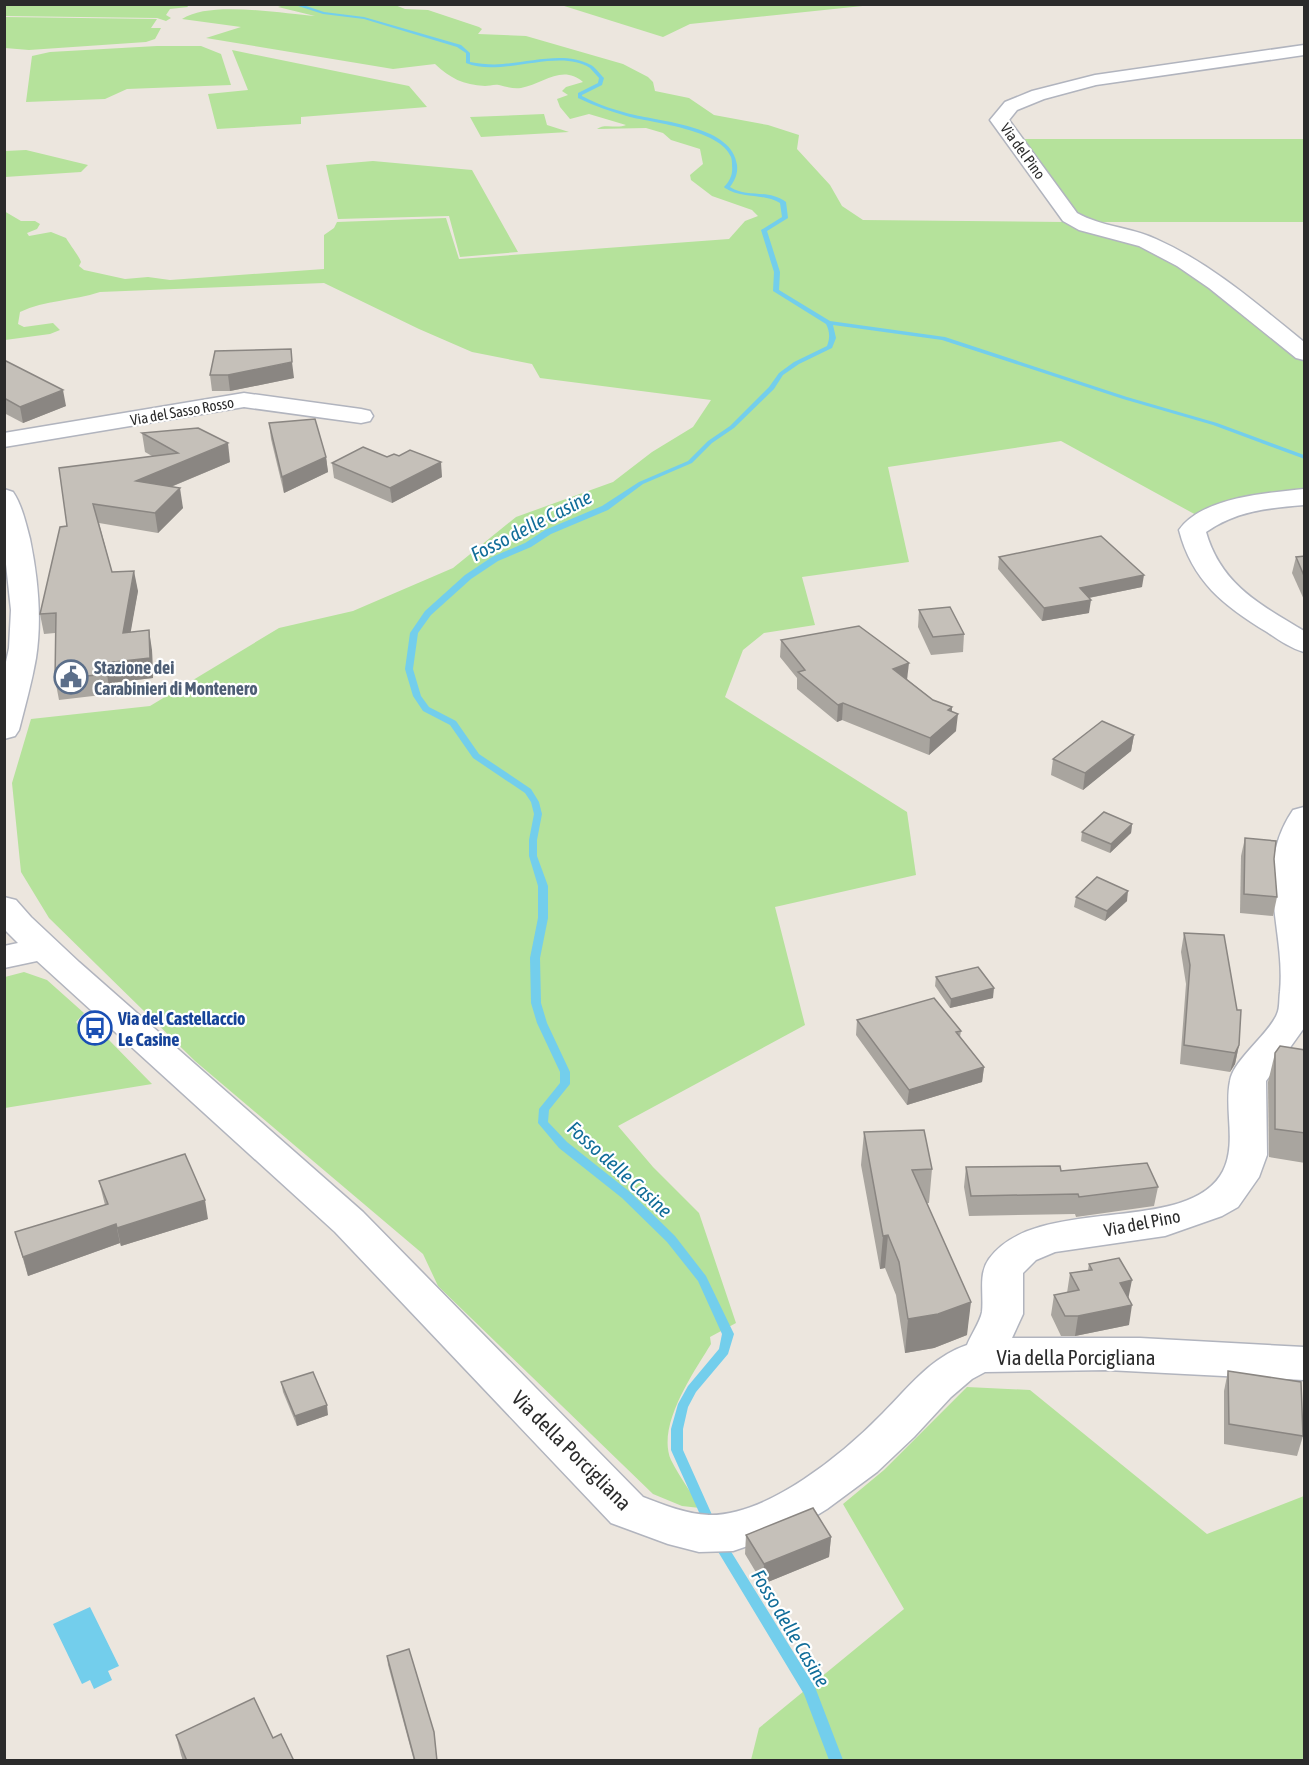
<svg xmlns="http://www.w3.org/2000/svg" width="1309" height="1765" viewBox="0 0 1309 1765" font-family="'Asap Condensed',sans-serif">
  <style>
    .green { fill: #b5e29b }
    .water { fill: #73ceec }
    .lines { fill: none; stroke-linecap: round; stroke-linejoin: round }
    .stream { fill: #73ceec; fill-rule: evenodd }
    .minor-casing { stroke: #b1b4be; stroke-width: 3 }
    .minor { fill: #fff; fill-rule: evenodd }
    .wall { fill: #a9a59f }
    .shaded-wall { fill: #8a8682 }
    .building { fill: #c5c0b9; stroke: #8a8682; stroke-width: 1.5 }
    .labels { text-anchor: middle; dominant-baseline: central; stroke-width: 4.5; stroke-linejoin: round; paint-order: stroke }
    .far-street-label { font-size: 15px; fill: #2b2b2b; stroke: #fff }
    .service-label { font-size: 18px; font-weight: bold; fill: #4e5e75; stroke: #fff; text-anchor: start }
    .transit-label { font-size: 18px; font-weight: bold; fill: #164399; stroke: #fff; text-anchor: start }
    .street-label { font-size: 18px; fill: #2b2b2b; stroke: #fff }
    .water-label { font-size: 20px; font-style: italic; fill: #116d99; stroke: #fff }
    .near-street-label { font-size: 21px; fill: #2b2b2b; stroke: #fff }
  </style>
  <rect width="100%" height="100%" fill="#ece6de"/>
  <g class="green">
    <polygon points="186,4 188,7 170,9 166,15 171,18 166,21 157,18 5,16 5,5"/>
    <path d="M 284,5 L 395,5 L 405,9 L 428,10 L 479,27 L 482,29 L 478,34 L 526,36 L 623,64 L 648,77 L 653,82 L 655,91 L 689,98 L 714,115 L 768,125 L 799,135 L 797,149 L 830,185 L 842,206 L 863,220 L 1064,222 L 1126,239 L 1175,261 L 1304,359 L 1304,491 L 1291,492 L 1198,516 L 1061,441 L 888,467 L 909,562 L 802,577 L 815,625 L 764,633 L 743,650 L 725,697 L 907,812 L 916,875 L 775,907 L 805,1025 L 618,1126 L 653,1167 L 699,1213 L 736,1323 L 710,1337 L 711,1344 C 694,1372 656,1426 671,1460 C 679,1476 691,1492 700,1508 L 682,1506 L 653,1494 L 438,1286 L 423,1254 L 195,1061 L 49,918 L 21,872 L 12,783 L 31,719 L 150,706 L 279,628 L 353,611 L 453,568 L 516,517 L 613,482 L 652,452 L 693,427 L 711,400 L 540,378 L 532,364 L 472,352 L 419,329 L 324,283 L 100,292 C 73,301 45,300 20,312 L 18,324 L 24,327 L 53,323 L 60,330 L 50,334 L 5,340 L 4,211 L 21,221 L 35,221 L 40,224 L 37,229 L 27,233 L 29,236 L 51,232 L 66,238 C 70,245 79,256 81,262 L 79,266 L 84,270 L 125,279 L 148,277 L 170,280 L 324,269 L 324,235 L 334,228 L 337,222 L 446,218 L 459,259 L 729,239 L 745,221 L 758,216 L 752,210 L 712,196 L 691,180 L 690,175 L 703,164 L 700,149 L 671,140 L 663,133 L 646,128 L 597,129 C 604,123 617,129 626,125 L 589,114 L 570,119 L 560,107 L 557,99 L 568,95 L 562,91 L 566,87 L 583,82 C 562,64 543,84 521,88 C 513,89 507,87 499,85 C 494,84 489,86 485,86 C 463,85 450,78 435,64 L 393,69 L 206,38 L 241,27 L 182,19 C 210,0 282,14 315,16 L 278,7 Z"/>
    <polygon points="561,5 915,5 872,5 690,24 663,37"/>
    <polygon points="5,17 157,19 151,28 161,28 155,39 146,42 29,50 5,48"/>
    <polygon points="157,46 201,46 221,54 231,85 127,89 105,99 26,102 32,56 50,52"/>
    <polygon points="232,50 409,86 427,107 301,117 301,124 217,129 208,94 248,90"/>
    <polygon points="544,114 547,125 569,132 481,137 470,117"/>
    <polygon points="1023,139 1304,139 1304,222 1087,222 1077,218 1022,143"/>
    <polygon points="26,150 88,165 81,172 5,177 5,151"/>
    <polygon points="373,161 472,170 518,252 460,257 449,216 338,219 326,165"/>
    <polygon points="24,972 47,980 84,1013 76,1022 94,1040 108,1039 152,1084 5,1108 5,977"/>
    <polygon points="967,1387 1030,1390 1207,1534 1304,1496 1304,1760 751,1760 759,1728 904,1609 843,1504 884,1470"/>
  </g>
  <polygon class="water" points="90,1607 119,1666 108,1671 112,1680 94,1689 90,1680 82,1684 53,1624"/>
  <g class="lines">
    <g class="stream">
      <path d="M 292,4 L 300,4 L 324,12 L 364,17 L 461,45 L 470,53 L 470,62 C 481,64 492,65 503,64 C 531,62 565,51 591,65 C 596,68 600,74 604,78 L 602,85 L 582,95 L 582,96 C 599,105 617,111 635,115 C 665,122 733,127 737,165 C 738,174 735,180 730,187 C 747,198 769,189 786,202 L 788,218 L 767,231 L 780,272 L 779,290 L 830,321 L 945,337 L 1127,397 L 1217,423 L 1304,455 L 1304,459 L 1302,458 L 1213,425 L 1123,399 L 942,340 L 833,325 L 836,338 L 832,348 L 799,364 L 783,375 L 774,389 L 734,428 L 712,443 L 692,463 L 643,484 L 608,510 L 551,534 L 531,547 L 498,561 L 471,579 L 431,615 L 418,633 L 413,669 L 421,696 L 429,707 L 456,721 L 479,754 L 531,789 L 539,802 L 542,814 L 537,840 L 537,856 L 548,886 L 548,918 L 540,958 L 541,1003 L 547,1023 L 570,1072 L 570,1084 L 549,1110 L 548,1122 L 567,1142 L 630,1192 L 675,1236 L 706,1276 L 734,1334 L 728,1354 L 696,1392 L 688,1407 L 683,1429 L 683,1450 L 717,1526 L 715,1530 L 711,1531 L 707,1530 L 671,1450 L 671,1429 L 678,1404 L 688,1386 L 719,1349 L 722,1334 L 698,1281 L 667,1242 L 622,1198 L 559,1148 L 538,1123 L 539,1109 L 560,1083 L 560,1072 L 537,1023 L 531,1003 L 530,958 L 538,918 L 538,886 L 529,856 L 529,840 L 534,814 L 531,802 L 525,793 L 473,758 L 450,725 L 423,711 L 413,696 L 405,669 L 410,633 L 425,611 L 465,575 L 492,557 L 525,543 L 545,530 L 602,506 L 639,482 L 688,461 L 708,441 L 730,426 L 769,387 L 779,373 L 794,362 L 827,346 C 830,338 830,332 826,324 L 773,291 L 774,272 L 761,230 L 782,217 L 780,203 C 763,193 742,199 725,188 L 724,187 C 730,181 733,174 732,166 C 732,163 732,160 731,157 C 721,130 655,123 630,117 C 612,112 595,106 578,98 L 578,93 L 598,83 L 599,78 C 596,75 593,71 590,68 C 559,47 501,78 466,63 L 466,53 L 457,47 L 364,19 L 323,14 Z"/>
      <polygon points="718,1536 722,1537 815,1687 843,1760 829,1760 804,1694 714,1545 712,1541 714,1537"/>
    </g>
    <g class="minor-casing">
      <g id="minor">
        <path d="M 1304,45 L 1304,55 L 1096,85 L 1044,99 L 1017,110 L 1009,120 L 1077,213 C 1102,227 1130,227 1156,239 C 1212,264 1257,304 1304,342 L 1304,360 L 1296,358 L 1209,288 L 1177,266 L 1139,246 L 1079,230 L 1063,221 L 990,120 L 1005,102 L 1032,91 L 1095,75 Z"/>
        <polygon points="244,393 361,409 370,411 373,416 370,421 361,423 244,407 4,447 4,433"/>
        <path d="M 4,489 L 13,492 C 22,505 26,524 30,539 C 38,578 42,619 36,658 C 32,682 25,706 19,730 L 15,736 L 4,739 L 4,671 L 9,648 L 11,610 L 4,546 Z"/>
        <path d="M 1304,489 L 1304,505 C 1268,508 1236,511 1206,532 C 1221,585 1261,605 1304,631 L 1304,652 C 1290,648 1279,640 1267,632 C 1224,606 1192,581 1179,530 C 1202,497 1268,493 1304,489 Z"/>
        <path d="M 1304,807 L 1304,1028 L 1266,1081 L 1267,1155 L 1259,1177 L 1238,1207 L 1222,1216 L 1165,1236 L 1055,1252 L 1036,1260 L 1023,1273 L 1023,1314 L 1012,1338 L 1140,1338 L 1304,1347 L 1304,1380 L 1107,1370 L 985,1372 L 972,1379 L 951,1397 L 914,1437 L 877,1472 L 827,1509 L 801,1525 L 774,1537 L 733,1551 L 699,1552 L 668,1544 L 611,1523 L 335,1232 L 37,961 L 4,968 L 4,946 L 18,943 L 4,929 L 4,897 L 16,900 L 31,917 L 79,962 L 363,1212 L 643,1497 C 664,1505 686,1514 709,1515 C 768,1516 843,1454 883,1413 C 909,1387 930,1358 967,1345 C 971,1335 980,1322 982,1312 C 984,1294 978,1274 989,1259 C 1036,1193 1189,1237 1223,1171 C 1237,1143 1224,1110 1230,1081 C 1233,1060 1269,1034 1277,1014 C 1280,1008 1279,998 1280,992 C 1286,929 1252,870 1293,810 Z"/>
      </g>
    </g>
    <use href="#minor" class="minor"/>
  </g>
  <g class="wall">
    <polygon points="215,351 294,378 230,391 212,391 210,375"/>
    <polygon points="4,360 66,406 23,423 4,413"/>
    <polygon points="269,423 326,457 328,472 284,493 271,439"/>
    <polygon points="142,433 230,462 171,487 183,508 158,533 99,523 112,572 138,591 130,632 152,650 153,678 110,683 110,694 59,700 55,679 55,633 44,634 40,614 67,526 152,456 145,452"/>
    <polygon points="387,457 442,477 392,503 334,478 332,463"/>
    <polygon points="1305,556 1305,602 1292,573 1296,557"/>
    <polygon points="999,557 1142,587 1089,598 1089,613 1042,621 998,569"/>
    <polygon points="919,610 964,634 963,652 931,655 918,627"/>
    <polygon points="781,640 907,679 933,700 952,707 952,712 956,731 929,755 842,720 837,722 797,689 797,678 780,657"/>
    <polygon points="1134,735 1131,751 1083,790 1051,775 1053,759"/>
    <polygon points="1132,824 1131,833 1110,853 1081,841 1082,832"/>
    <polygon points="1245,838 1274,859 1277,897 1273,916 1240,913 1241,856"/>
    <polygon points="1076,897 1127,901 1105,921 1074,907"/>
    <polygon points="1184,933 1239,1045 1235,1064 1230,1072 1180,1064 1186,984 1181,952"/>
    <polygon points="936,977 993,998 950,1008 935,986"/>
    <polygon points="857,1020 961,1031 960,1037 984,1067 982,1082 907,1105 856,1035"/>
    <polygon points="1305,1050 1305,1163 1269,1157 1268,1082 1275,1053"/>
    <polygon points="864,1132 932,1169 929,1203 927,1203 967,1335 934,1348 905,1353 896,1295 885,1268 880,1269 861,1165"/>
    <polygon points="966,1167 1158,1187 1154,1206 1076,1217 1075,1214 969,1216 964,1187"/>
    <polygon points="99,1181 208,1219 121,1246 120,1243 28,1276 15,1232 105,1205"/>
    <polygon points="1089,1264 1129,1298 1129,1325 1075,1336 1061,1336 1051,1315 1054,1295 1067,1293 1070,1273 1088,1270"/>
    <polygon points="1228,1371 1303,1436 1297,1456 1224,1444 1224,1391"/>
    <polygon points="281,1382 328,1415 297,1426 283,1392"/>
    <polygon points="746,1535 831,1537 829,1557 763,1584 745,1554"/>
    <polygon points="387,1656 437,1761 414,1761 388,1665"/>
    <polygon points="176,1735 273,1738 294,1761 183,1761 181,1755"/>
  </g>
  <g class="shaded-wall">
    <polygon points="292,362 294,378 230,391 228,375"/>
    <polygon points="63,390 66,406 23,423 20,407"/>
    <polygon points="228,443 230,462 139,500 136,481"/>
    <polygon points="326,457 328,472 284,493 282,477"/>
    <polygon points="441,462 442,477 392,503 390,488"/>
    <polygon points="180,488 183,508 158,533 155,513"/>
    <polygon points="134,571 138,591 127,653 123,633"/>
    <polygon points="1144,575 1142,587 1078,600 1080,588"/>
    <polygon points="1091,600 1089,613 1042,621 1044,608"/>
    <polygon points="149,630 152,650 153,678 110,683 110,694 107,674 106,663"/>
    <polygon points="909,663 907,680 893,669"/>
    <polygon points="843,703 842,720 837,722 838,705"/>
    <polygon points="952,707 951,720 958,714 956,731 929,755 930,738 948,710"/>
    <polygon points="1134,735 1131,751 1083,790 1085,773"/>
    <polygon points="1132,824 1131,833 1110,853 1111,844"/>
    <polygon points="1128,891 1127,901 1105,921 1107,911"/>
    <polygon points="994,988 993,998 950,1008 951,999"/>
    <polygon points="1239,1045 1235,1064 1230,1072 1235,1053"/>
    <polygon points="984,1067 982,1082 907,1105 909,1090"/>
    <polygon points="205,1200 208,1219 121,1246 117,1228"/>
    <polygon points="116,1224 120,1243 28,1276 23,1257"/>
    <polygon points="888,1235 885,1268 880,1269 883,1236"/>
    <polygon points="1132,1280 1128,1300 1120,1283"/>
    <polygon points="971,1302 967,1335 934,1348 905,1353 908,1319"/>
    <polygon points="1132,1305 1129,1325 1075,1336 1078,1316"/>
    <polygon points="327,1405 328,1415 297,1426 295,1416"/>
    <polygon points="831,1537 829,1557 763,1584 764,1564"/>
  </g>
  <g class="building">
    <polygon points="291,349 292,362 228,375 210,375 215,351"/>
    <polygon points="4,360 63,390 20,407 4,398"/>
    <polygon points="315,419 326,457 282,477 269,423"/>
    <polygon points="198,428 228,443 136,481 180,488 155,513 93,504 112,572 134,571 123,633 149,630 150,658 106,663 107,674 55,679 56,613 40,614 60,527 67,526 59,468 178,453 142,433"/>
    <polygon points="363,447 387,457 394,454 399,456 410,450 441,462 390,488 332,463"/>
    <polygon points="1101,536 1144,575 1080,588 1091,600 1044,608 999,557"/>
    <polygon points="1305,556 1305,578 1296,557"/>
    <polygon points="950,607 964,634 933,637 919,610"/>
    <polygon points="859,626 909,663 893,669 933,700 952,707 948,710 958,714 930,738 843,703 838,705 798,672 805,670 781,640"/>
    <polygon points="1102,721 1134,735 1085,773 1053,759"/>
    <polygon points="1104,812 1132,824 1111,844 1082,832"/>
    <polygon points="1245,838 1276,841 1274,859 1277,897 1244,894"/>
    <polygon points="1097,877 1128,891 1107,911 1076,897"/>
    <polygon points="1184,933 1224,935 1237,1010 1241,1010 1239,1045 1235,1053 1184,1045 1190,965"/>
    <polygon points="978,967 994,988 951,999 936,977"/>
    <polygon points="934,998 961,1031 956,1032 984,1067 909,1090 857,1020"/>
    <polygon points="1280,1046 1305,1050 1305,1133 1275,1129 1275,1053"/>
    <polygon points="924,1130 932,1169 912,1170 971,1302 938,1314 908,1319 899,1262 888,1235 883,1236 864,1132"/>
    <polygon points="185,1154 205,1200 117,1228 116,1224 23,1257 15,1232 108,1204 99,1181"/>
    <polygon points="1147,1163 1158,1187 1079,1197 1078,1194 971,1196 966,1167 1060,1166 1061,1171"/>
    <polygon points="1119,1258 1132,1280 1120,1283 1132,1305 1078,1316 1065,1316 1054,1295 1079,1290 1070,1273 1092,1270 1089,1264"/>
    <polygon points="1228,1371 1301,1382 1303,1436 1229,1424"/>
    <polygon points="313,1372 327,1405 295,1416 281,1382"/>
    <polygon points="813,1508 831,1537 764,1564 746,1535"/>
    <polygon points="409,1649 434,1732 437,1761 415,1761 387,1656"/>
    <polygon points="254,1698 273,1738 281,1734 294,1761 187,1761 176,1735"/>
  </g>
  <defs>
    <g id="civic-ring" transform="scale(1.725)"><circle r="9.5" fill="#fff" stroke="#5c6f8a" stroke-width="1.5"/><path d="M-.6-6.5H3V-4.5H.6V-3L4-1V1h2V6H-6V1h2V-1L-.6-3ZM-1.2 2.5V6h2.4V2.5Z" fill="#5c6f8a"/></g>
    <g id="bus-ring" transform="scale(1.725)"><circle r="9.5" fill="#fff" stroke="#1a4fb4" stroke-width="1.5"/><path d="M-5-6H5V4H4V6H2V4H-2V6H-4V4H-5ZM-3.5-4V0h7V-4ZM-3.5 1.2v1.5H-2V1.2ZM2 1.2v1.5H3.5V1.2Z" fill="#1a4fb4"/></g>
  </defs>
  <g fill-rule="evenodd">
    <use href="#civic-ring" x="71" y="677"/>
    <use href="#bus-ring" x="95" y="1028"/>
  </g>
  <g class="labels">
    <g class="far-street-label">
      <text transform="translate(1023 151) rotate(54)">Via del Pino</text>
      <text transform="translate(182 411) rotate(-10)">Via del Sasso Rosso</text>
    </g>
    <g class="service-label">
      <text x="94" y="667">Stazione dei<tspan x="94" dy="21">Carabinieri di Montenero</tspan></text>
    </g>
    <g class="transit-label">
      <text x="118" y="1018">Via del Castellaccio<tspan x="118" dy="21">Le Casine</tspan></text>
    </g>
    <g class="street-label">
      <text transform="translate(1142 1223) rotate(-11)">Via del Pino</text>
    </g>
    <g class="water-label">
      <text transform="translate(531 525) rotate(-27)">Fosso delle Casine</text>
      <text transform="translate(620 1169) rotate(42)">Fosso delle Casine</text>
      <text transform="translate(791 1628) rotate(59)">Fosso delle Casine</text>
    </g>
    <g class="near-street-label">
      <text x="1076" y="1357">Via della Porcigliana</text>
      <text transform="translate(572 1450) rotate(45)">Via della Porcigliana</text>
    </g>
  </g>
  <rect width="1309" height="1765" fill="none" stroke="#2b2b2b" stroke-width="12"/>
</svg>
